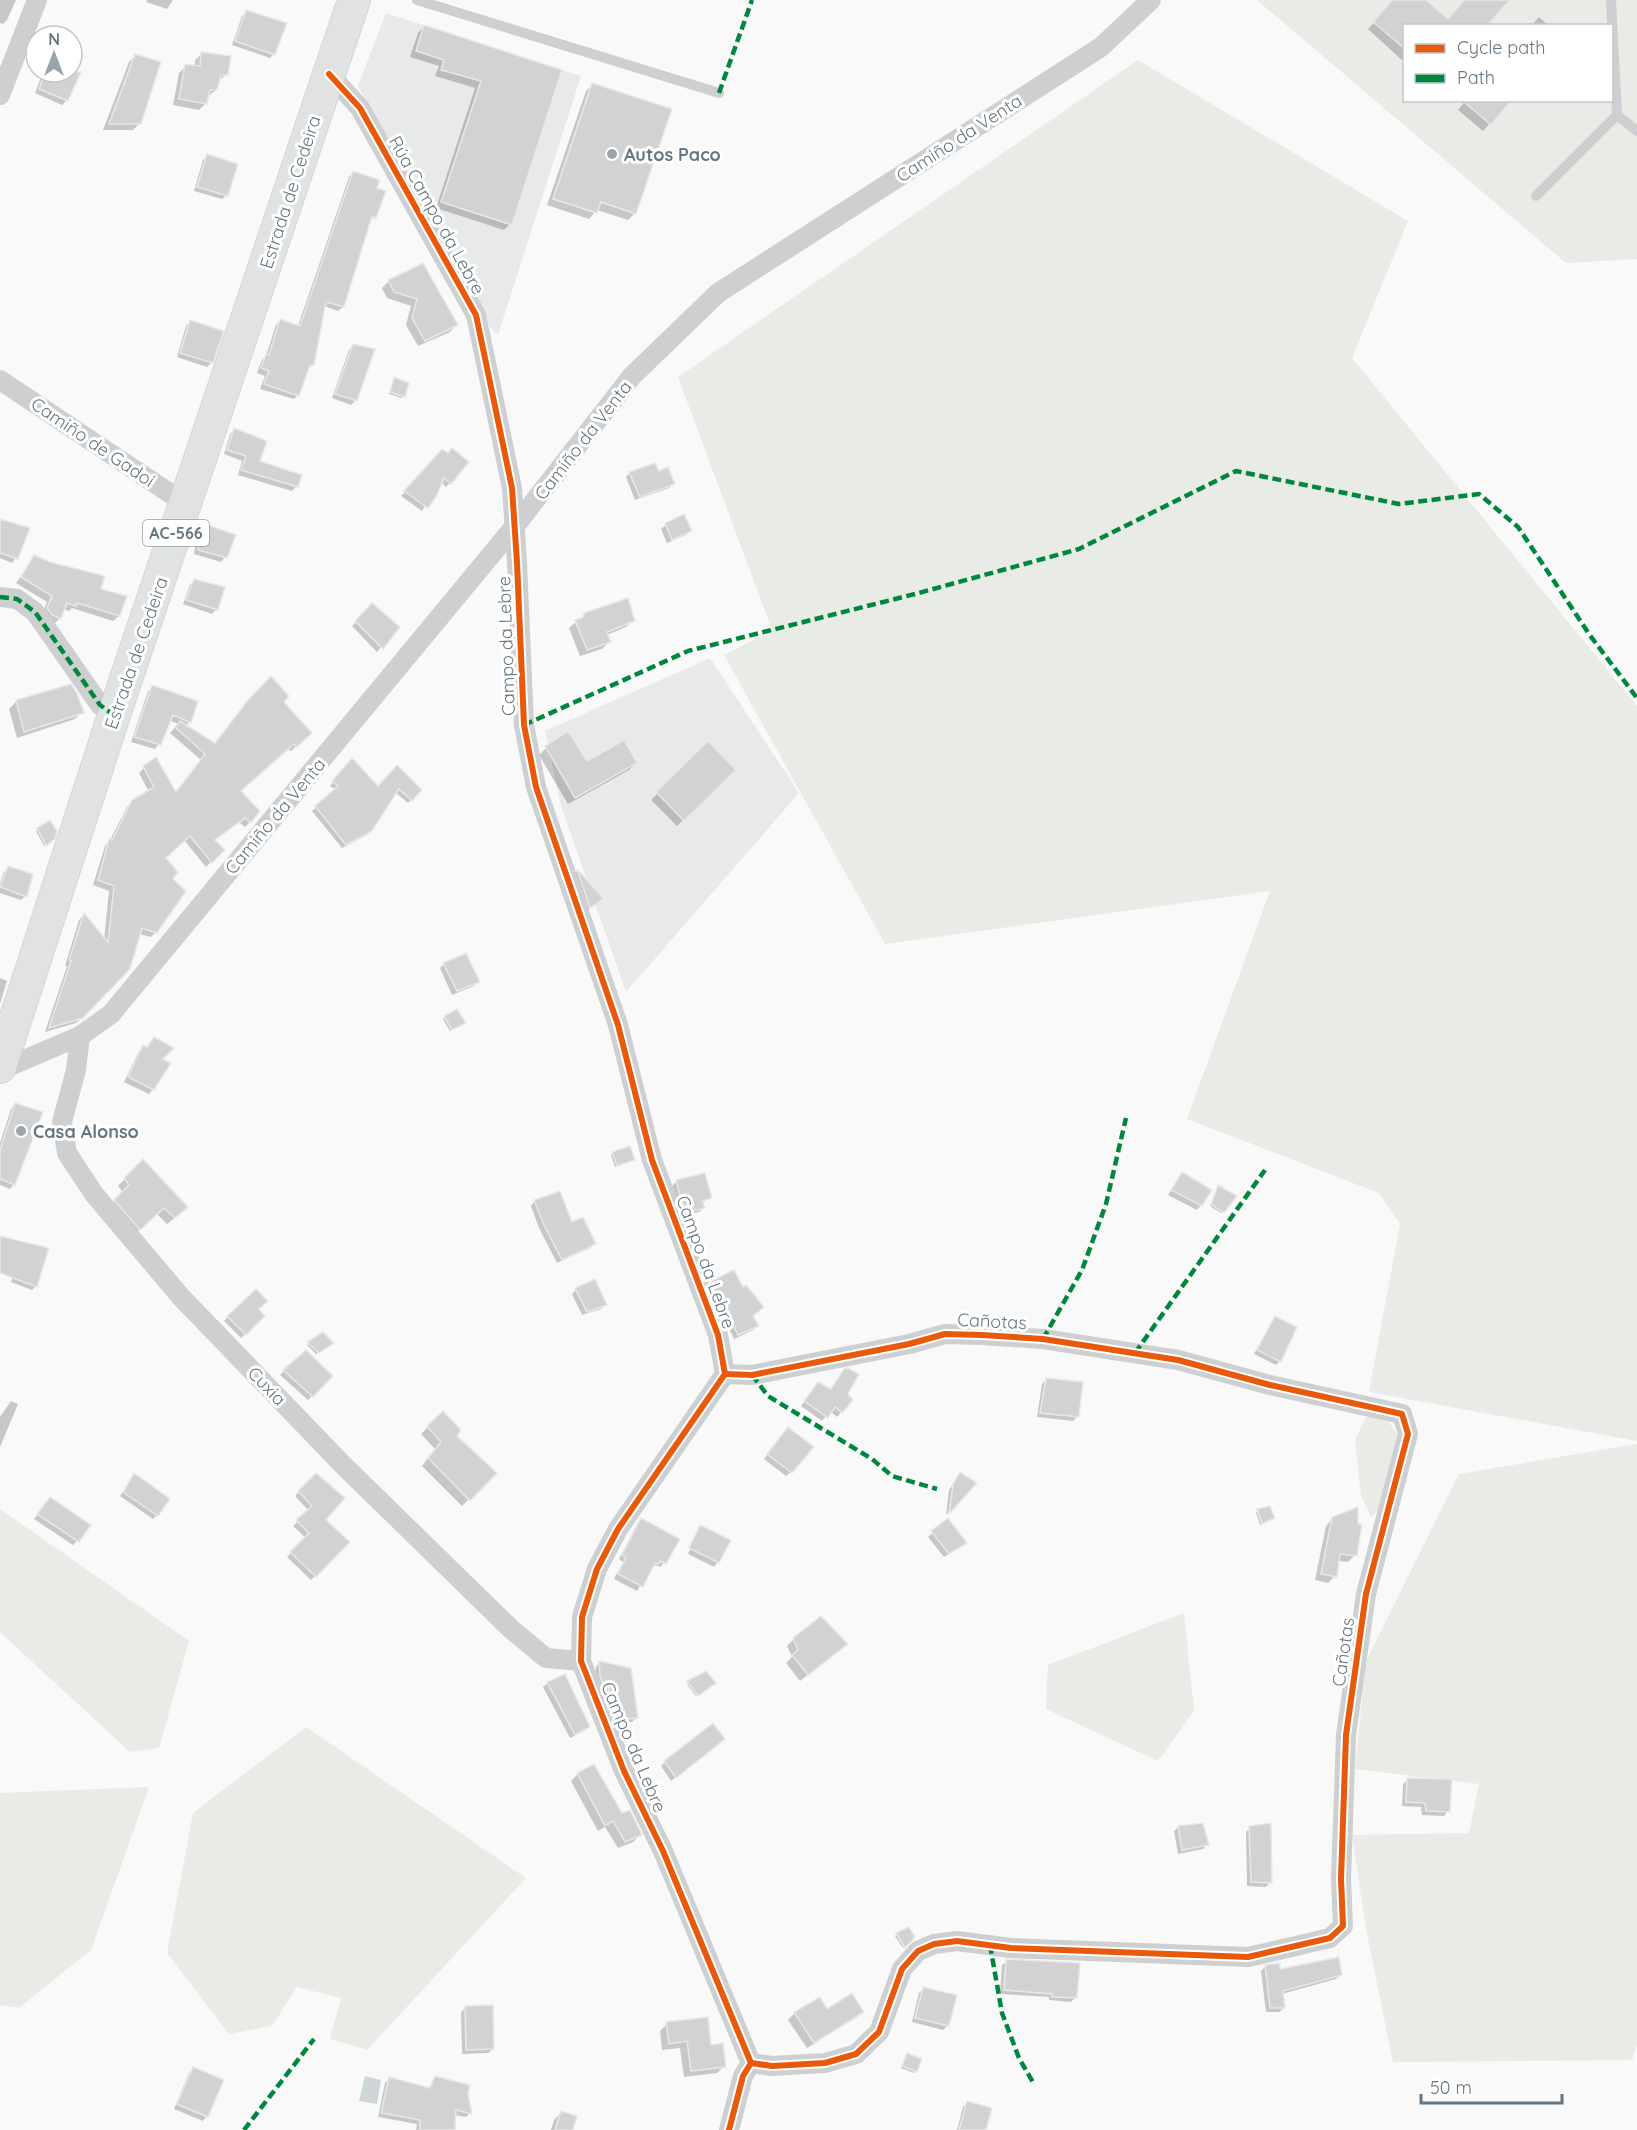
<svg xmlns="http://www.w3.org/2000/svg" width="1637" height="2130" viewBox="0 0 1637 2130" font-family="Quicksand,sans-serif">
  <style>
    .built { fill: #e8e9e9 }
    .green { fill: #e8ebe6; fill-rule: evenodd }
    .water { fill: #ced6d9 }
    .shadow { fill: #0003 }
    .building { fill: #d0d2d3; stroke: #e8e8e8; stroke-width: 1.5 }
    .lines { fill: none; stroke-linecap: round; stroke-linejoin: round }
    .primary-casing { stroke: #d5d6d7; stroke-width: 34 }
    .service { stroke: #cecfd0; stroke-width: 10 }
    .minor { stroke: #cecfd0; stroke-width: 20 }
    .primary { stroke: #e1e2e2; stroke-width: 32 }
    .quiet { stroke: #00873e; stroke-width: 4.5; stroke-dasharray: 9 4.5; stroke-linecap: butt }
    .cycleway-casing { stroke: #fff; stroke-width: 10 }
    .cycleway { stroke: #e8590c; stroke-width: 6 }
    .poi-dot { fill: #99a4ac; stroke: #fff; stroke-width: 2 }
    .labels { text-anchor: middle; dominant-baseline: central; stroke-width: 6; stroke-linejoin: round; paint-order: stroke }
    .shield { fill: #fff; stroke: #939fa8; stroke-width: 1.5 }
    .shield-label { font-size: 16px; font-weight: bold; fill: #657683 }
    .street-label { font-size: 18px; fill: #657683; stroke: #fff }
    .poi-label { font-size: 18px; font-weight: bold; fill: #657683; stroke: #fff; text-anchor: start }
  </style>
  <rect width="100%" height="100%" fill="#f9f9f9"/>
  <g class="built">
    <polygon points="386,13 581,76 498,335 487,324 358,86"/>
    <polygon points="710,658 799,793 626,992 561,806 545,731"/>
  </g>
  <g class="green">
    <path d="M 1257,0 L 1637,0 L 1637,259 L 1566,263 ZM 1404,26 L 1612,26 L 1612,100 L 1404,100 Z"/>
    <polygon points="1138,60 1408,221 1352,358 1637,706 1637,1441 1369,1392 1400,1224 1379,1193 1187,1119 1270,891 885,944 724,655 772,630 678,377"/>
    <polygon points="1367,1415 1389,1422 1400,1439 1385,1503 1371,1517 1361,1496 1355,1440"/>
    <polygon points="1637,1444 1637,2044 1632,2060 1393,2062 1366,1929 1352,1835 1469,1833 1479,1784 1355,1769 1366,1661 1459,1474"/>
    <polygon points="0,1509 189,1641 159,1748 130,1752 0,1632"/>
    <polygon points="1184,1613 1194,1711 1158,1761 1046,1709 1048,1665"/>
    <polygon points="306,1727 526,1878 367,2050 330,2039 341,1998 297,1987 272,2026 229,2034 167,1953 193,1813"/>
    <polygon points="149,1787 91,1950 19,2008 0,2005 0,1793"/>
  </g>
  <polygon class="water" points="365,2076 381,2080 377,2104 359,2101"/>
  <g class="shadow">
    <polygon points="0,0 16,0 7,20 3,24 0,23"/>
    <polygon points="147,0 173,0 167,9 146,2"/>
    <polygon points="1393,0 1424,0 1447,20 1465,0 1508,0 1485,26 1404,26 1404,62 1368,29"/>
    <polygon points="246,12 274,54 270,58 232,45 242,16"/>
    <polygon points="1539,17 1549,26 1531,26"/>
    <polygon points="424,26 560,71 510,224 504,230 436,208 475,88 435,76 439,66 410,57 418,33"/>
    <polygon points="202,54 227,74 218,81 216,90 207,97 206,103 199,110 173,105 179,73 186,66 195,67 195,60"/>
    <polygon points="136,55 140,123 133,130 103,130 129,62"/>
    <polygon points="72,70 79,73 67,100 62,105 35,93 43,72 72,72"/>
    <polygon points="593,84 635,213 628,220 597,210 589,219 547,205 586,91"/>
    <polygon points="1466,100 1510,100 1483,131 1458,110"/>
    <polygon points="208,156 227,195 222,199 194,191 203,160"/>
    <polygon points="353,172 375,189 375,217 369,221 343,307 338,311 324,306 313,365 308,369 298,395 294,399 260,389 265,376 257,373 262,360 266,356 276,325 280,321 298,326 349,177"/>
    <polygon points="422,265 456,325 450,332 418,346 406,325 411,306 387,298 382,288 389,281"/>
    <polygon points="190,322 212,362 207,367 177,357 186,326"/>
    <polygon points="353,345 356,400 351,405 332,398 349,350"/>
    <polygon points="393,381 407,384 402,398 389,394"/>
    <polygon points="234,430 258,462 297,486 292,491 238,475 242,461 224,454 230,434"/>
    <polygon points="442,451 450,483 446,487 441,482 422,511 401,496"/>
    <polygon points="630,473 658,473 674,483 669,488 635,500 626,477"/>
    <polygon points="684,516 690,531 686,535 667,543 661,529 666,525"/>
    <polygon points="0,523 16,558 12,563 0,558"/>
    <polygon points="203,525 225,557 221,562 194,554 198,529"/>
    <polygon points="35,557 99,590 119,616 113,621 72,608 69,611 63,609 60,618 54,624 42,615 47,602 16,583"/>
    <polygon points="194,580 223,588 216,610 212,614 183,604 190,585"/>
    <polygon points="372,605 398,627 377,652 352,626"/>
    <polygon points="585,614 633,620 626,627 607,635 609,642 602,649 580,656 569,628"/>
    <polygon points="70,686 82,712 75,719 17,738 9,709 16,702"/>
    <polygon points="152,687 196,702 189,722 186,726 214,744 282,701 310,733 291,751 287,749 239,791 250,822 245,827 239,822 213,841 223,850 206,867 184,840 164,858 170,879 156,932 151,937 139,934 103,997 76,1023 45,1032 67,966 65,966 79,920 84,915 104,940 109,891 93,885 105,846 110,840 127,807 149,792 139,773 144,768 175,794 201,760 170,733 178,724 169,720 159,744 155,749 131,742 148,691"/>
    <polygon points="708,744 734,770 677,826 651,800"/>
    <polygon points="546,748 587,763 636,763 629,770 568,804 539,755"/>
    <polygon points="349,764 377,788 397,767 420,790 408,803 395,792 371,830 367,835 342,848 312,811 336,790 330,786"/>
    <polygon points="38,830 54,838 44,846 36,831"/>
    <polygon points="9,867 25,896 21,900 0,893 0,883 4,872"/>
    <polygon points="577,871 602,899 583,913 571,878"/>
    <polygon points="444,964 478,982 474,986 452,995 440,968"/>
    <polygon points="0,978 7,981 0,1004"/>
    <polygon points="457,1011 463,1025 450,1031 443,1019"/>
    <polygon points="143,1047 153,1089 149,1094 124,1082 139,1051"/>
    <polygon points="15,1104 14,1184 10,1189 0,1185 0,1143 11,1109"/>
    <polygon points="613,1153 634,1160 615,1167 611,1155"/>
    <polygon points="142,1161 180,1214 167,1224 156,1213 133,1236 109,1208 123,1193 118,1186"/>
    <polygon points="704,1174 710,1198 702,1203 703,1208 699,1212 680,1216 672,1186 676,1182"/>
    <polygon points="1182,1174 1201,1205 1197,1210 1168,1195"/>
    <polygon points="1217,1188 1235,1197 1221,1213 1210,1206"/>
    <polygon points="535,1201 571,1224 594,1244 590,1248 557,1263 539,1228 531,1206"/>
    <polygon points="0,1236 9,1239 36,1286 32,1290 11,1282 13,1275 0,1270"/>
    <polygon points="733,1272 757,1326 753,1330 734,1339 716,1301 713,1303 707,1287 711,1282"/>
    <polygon points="576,1290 605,1305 601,1309 582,1315 572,1294"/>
    <polygon points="256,1291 257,1309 263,1316 241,1338 224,1321"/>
    <polygon points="1275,1318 1280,1361 1276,1365 1254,1354 1271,1322"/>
    <polygon points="323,1334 331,1345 316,1354 307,1345"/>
    <polygon points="284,1371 331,1376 308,1400 280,1375"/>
    <polygon points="844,1371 847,1394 851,1400 837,1417 830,1411 822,1421 801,1406 818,1384 830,1390"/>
    <polygon points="1046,1380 1078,1416 1073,1421 1037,1417 1042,1384"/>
    <polygon points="11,1401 18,1404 0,1447 0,1417"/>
    <polygon points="428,1427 455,1436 494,1474 462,1506 422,1466 435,1449 421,1434"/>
    <polygon points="784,1433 791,1472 786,1476 764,1459"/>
    <polygon points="960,1474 975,1484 946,1515 949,1490"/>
    <polygon points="134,1475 157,1515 153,1519 120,1496"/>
    <polygon points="316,1475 324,1520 348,1542 311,1580 287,1557 306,1538 293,1526 309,1511 295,1496"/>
    <polygon points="46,1503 77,1541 73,1545 34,1519"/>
    <polygon points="1269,1508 1274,1518 1260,1525 1256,1512"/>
    <polygon points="1333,1518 1355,1555 1348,1562 1338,1561 1335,1576 1328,1583 1315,1580 1326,1526"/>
    <polygon points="642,1520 664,1563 660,1567 656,1565 651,1567 637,1591 614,1579 623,1562 619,1559 637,1524"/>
    <polygon points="948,1520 961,1547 944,1557 928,1537"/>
    <polygon points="700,1527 718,1562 714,1567 688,1554"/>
    <polygon points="794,1639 839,1651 800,1681 786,1663 792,1657 787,1646"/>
    <polygon points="600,1662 637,1717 632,1722 613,1724 607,1710 604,1687 598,1687 596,1681 596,1667"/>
    <polygon points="548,1683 588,1726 584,1731 570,1738 543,1687"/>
    <polygon points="688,1683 713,1685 696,1696 687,1684"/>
    <polygon points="719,1743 671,1781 661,1766 665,1762"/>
    <polygon points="578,1774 640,1835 633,1842 618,1848 605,1827 598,1831 571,1781"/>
    <polygon points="1408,1780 1448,1811 1444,1816 1422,1815 1421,1807 1402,1806 1403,1784"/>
    <polygon points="1179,1827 1207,1845 1203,1849 1178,1854 1174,1831"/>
    <polygon points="1250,1828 1270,1882 1266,1887 1247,1886 1246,1832"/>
    <polygon points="897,1934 913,1937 903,1948 895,1936"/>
    <polygon points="1007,1961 1075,1998 1071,2002 1049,2000 1049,1997 1000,1994 1002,1965"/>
    <polygon points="1265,1967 1279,1971 1340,1975 1336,1979 1282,1994 1284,2008 1279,2012 1266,2012 1261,1971"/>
    <polygon points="924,1988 948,2025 943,2030 912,2022 919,1993"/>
    <polygon points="466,2008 493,2049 488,2053 462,2054 461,2012"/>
    <polygon points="826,2011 863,2011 856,2018 807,2048 788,2020 795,2013"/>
    <polygon points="667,2024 710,2046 724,2066 717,2073 684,2077 680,2048 662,2050 660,2031"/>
    <polygon points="907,2055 915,2071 914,2073 901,2068"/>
    <polygon points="193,2068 207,2116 203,2121 174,2109 189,2073"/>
    <polygon points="435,2077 466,2093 470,2113 466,2117 454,2115 454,2130 416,2130 417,2124 378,2117 385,2083 390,2079 428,2089"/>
    <polygon points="967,2103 985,2130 957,2130 963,2107"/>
    <polygon points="561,2113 572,2130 551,2130 554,2120"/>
  </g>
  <g class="building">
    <polygon points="1392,0 1426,0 1448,19 1464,0 1510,0 1487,26 1404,26 1404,48 1373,22"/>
    <polygon points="246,10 287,23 275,55 235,41"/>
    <polygon points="424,25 562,70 512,225 441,202 481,81 441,70 444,60 416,51"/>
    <polygon points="201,52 231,56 228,75 221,75 217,90 210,90 207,104 179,99 185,64 200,66"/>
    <polygon points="135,54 161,62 141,124 109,124"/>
    <polygon points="45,72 81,72 68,101 39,89"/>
    <polygon points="592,83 672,109 636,214 601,202 597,213 553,199"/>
    <polygon points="1462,100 1512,100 1491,125"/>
    <polygon points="207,154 238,164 228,196 197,187"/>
    <polygon points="353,171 380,180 377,188 386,191 376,218 372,216 344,307 326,302 314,365 310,365 299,396 264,384 269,371 261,368 266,354 269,355 280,319 300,326"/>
    <polygon points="423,263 458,325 425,341 412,318 417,299 394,292 388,280"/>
    <polygon points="190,320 224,331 213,363 180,353"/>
    <polygon points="353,344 375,349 357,401 335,394"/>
    <polygon points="394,377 409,383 405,397 390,392"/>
    <polygon points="234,428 267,441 260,461 302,475 298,487 241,470 246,456 227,450"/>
    <polygon points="452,448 469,462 451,484 444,478 437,495 428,508 404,491 442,449 448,453"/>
    <polygon points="655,463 659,471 668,467 675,484 640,497 629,472"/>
    <polygon points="684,514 692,531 672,540 665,523"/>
    <polygon points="0,519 30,528 18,559 0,553"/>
    <polygon points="202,523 236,535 227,558 198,550"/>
    <polygon points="34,555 50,562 105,576 101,589 127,596 120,616 77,603 76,606 67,603 61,619 52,615 47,608 52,596 21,577"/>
    <polygon points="194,579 225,587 218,610 186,600"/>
    <polygon points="628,598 635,621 607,632 611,642 587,650 575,620 584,617 584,613"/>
    <polygon points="372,603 400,627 383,649 355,621"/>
    <polygon points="271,676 289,696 284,702 312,733 297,747 294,744 241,791 260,811 251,823 245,818 215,840 225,850 212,863 190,836 166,858 178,872 173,879 186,891 157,933 142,928 130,969 83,1018 49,1028 71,961 69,960 84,913 108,942 114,886 98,880 109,839 112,840 132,800 154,787 143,766 156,757 176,792 205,754 175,727 180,721 215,743 248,700"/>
    <polygon points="71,684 77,693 84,713 24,732 16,700"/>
    <polygon points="152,685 198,701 191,723 173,715 161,745 134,737"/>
    <polygon points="568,731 587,761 624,740 637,763 575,798 545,746"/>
    <polygon points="708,741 736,770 684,821 656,792"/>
    <polygon points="352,758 378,786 397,765 422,790 412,801 399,789 372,831 346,845 315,806 338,786 332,781"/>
    <polygon points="50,820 57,831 55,839 46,846 37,828"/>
    <polygon points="8,866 33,874 27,897 0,887"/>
    <polygon points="577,869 604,899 590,908"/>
    <polygon points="466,953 480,982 457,991 443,963"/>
    <polygon points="457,1009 466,1023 452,1030 444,1016"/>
    <polygon points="154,1037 174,1048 163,1059 171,1063 154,1090 128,1077 143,1045 147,1047"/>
    <polygon points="15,1103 43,1112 15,1185 0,1179 0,1150"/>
    <polygon points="630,1146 635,1160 617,1166 612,1152"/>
    <polygon points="143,1159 188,1207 175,1218 164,1208 140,1230 114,1200 129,1185 124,1178"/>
    <polygon points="1182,1172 1212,1190 1202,1206 1171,1190"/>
    <polygon points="705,1173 712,1198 702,1201 705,1208 685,1213 676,1180"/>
    <polygon points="1218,1185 1237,1196 1224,1213 1211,1204"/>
    <polygon points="560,1191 572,1222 583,1217 596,1244 562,1260 543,1223 534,1200"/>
    <polygon points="0,1236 49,1248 37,1287 0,1273"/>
    <polygon points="734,1270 743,1287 746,1285 764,1307 753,1316 759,1326 738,1335 720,1298 717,1299 711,1281"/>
    <polygon points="595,1279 607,1305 587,1312 575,1288"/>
    <polygon points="256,1289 268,1301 259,1309 265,1316 246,1335 227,1316"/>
    <polygon points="1275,1316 1297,1327 1281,1362 1257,1350"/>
    <polygon points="323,1332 334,1343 319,1353 307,1342"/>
    <polygon points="306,1350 333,1376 313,1397 283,1370"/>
    <polygon points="847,1368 859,1374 848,1394 853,1400 842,1413 835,1407 828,1418 804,1401 818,1382 831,1389 844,1369"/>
    <polygon points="1046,1378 1083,1382 1079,1417 1040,1413"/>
    <polygon points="443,1411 461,1430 457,1436 497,1473 470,1501 428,1458 441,1442 427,1426"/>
    <polygon points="788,1427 814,1447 792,1473 767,1454"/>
    <polygon points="960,1472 977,1483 949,1514 953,1484"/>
    <polygon points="134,1473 170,1499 158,1516 123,1492"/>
    <polygon points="316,1473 345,1498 326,1520 350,1542 316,1577 290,1552 309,1533 296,1520 312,1506 298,1491"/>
    <polygon points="50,1497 91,1525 79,1542 37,1514"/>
    <polygon points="1270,1506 1275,1518 1262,1524 1257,1509"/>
    <polygon points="1358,1507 1358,1524 1362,1524 1357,1556 1340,1554 1337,1577 1321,1574 1332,1517"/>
    <polygon points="641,1518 680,1539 666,1564 660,1561 659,1564 655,1563 643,1587 618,1574 626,1557 622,1555"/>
    <polygon points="948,1518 967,1543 949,1554 931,1531"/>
    <polygon points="700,1525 731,1540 719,1563 689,1548"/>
    <polygon points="821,1616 848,1644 808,1675 792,1655 798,1650 793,1638"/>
    <polygon points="599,1661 631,1668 638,1718 617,1720 611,1705 608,1684 603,1684 600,1676"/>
    <polygon points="706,1671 716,1683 698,1696 687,1681"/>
    <polygon points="565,1674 590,1727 575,1735 547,1682"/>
    <polygon points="713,1723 725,1739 676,1778 664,1761"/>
    <polygon points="594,1764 622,1813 630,1810 642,1835 625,1842 613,1821 605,1826 577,1773"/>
    <polygon points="1407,1778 1452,1779 1450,1812 1426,1811 1425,1803 1406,1802"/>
    <polygon points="1203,1823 1209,1845 1182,1850 1178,1826"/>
    <polygon points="1271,1823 1272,1883 1251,1882 1249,1826"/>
    <polygon points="909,1927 915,1937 905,1948 896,1933"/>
    <polygon points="1339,1957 1342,1975 1283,1991 1285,2008 1270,2008 1265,1965 1280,1963 1280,1969"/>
    <polygon points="1006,1959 1080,1963 1077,1998 1052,1997 1052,1994 1004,1990"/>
    <polygon points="923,1987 957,1995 949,2026 915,2018"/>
    <polygon points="852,1993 864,2012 814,2043 794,2012 820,1997 827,2009"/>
    <polygon points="493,2005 494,2049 466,2050 465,2006"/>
    <polygon points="708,2017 711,2045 723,2043 726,2067 691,2071 687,2041 669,2044 666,2022"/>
    <polygon points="907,2053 922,2059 917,2072 902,2066"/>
    <polygon points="193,2067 224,2080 208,2117 177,2104"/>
    <polygon points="435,2076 470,2085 468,2093 472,2114 456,2110 455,2130 420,2130 420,2120 381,2113 389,2077 430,2088"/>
    <polygon points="967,2101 992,2108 986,2130 959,2130"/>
    <polygon points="561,2111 577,2116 573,2130 555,2130"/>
  </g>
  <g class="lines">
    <g class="primary-casing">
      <polyline id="primary" points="0,1067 114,715 354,0"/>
    </g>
    <g class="service">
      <polyline points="417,0 719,93"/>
      <polyline points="1617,115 1637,131"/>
      <polyline points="1536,196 1617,115 1611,0"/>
    </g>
    <g class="minor">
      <polyline points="329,74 360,108 476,315 512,488 517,562 524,725 536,787 618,1025 652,1160 718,1335 725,1374 618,1529 597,1569 582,1617 581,1661 624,1771 663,1851 751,2063 743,2076 729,2130"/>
      <polyline points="0,95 37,0"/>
      <polyline points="0,380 186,504"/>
      <polyline points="0,597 17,599 35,612 100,705 114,715"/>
      <polyline points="80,1036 76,1070 62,1122 67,1153 94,1194 181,1297 343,1465 511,1629 546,1658 581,1661"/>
      <polyline points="0,1070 80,1036 111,1014 515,526 632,376 718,293 1101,47 1151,0"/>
      <polyline points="725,1374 752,1375 909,1344 945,1334 982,1335 1043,1339 1178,1360 1270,1385 1402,1414 1408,1434 1366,1594 1346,1735 1341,1879 1343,1926 1330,1938 1248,1957 1011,1948 957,1941 934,1944 918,1951 902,1969 879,2032 856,2054 825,2063 772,2066 751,2063"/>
    </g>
    <use href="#primary" class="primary"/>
    <g class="quiet">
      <polyline points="719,93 752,0"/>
      <polyline points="0,597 17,599 35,612 100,705 114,715"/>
      <polyline points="524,725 688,651 915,594 1079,549 1236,471 1399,504 1479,494 1518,527 1589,634 1637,698"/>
      <polyline points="1043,1339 1082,1270 1106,1204 1126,1118"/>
      <polyline points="1135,1353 1265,1170"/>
      <polyline points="752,1375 768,1396 872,1459 892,1476 937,1489"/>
      <polyline points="990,1945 1002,2013 1019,2058 1034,2084"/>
      <polyline points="244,2130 314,2039"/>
    </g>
    <g class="cycleway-casing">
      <g id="cycleway">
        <polyline points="329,74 360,108 476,315 512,488 517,562 524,725 536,787 618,1025 652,1160 718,1335 725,1374 618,1529 597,1569 582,1617 581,1661 624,1771 663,1851 751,2063 743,2076 729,2130"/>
        <polyline points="725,1374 752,1375 909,1344 945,1334 982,1335 1043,1339 1178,1360 1270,1385 1402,1414 1408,1434 1366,1594 1346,1735 1341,1879 1343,1926 1330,1938 1248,1957 1011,1948 957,1941 934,1944 918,1951 902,1969 879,2032 856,2054 825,2063 772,2066 751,2063"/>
      </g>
    </g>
    <use href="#cycleway" class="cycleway"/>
  </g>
  <g class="poi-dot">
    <circle cx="612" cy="154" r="6"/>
    <circle cx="21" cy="1131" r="6"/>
  </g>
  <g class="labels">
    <rect class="shield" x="143" y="520" width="66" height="26" rx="4.5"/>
    <g class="shield-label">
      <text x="176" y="533">AC-566</text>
    </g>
    <g class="street-label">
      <text transform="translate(959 138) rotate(-33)">Camiño da Venta</text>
      <text transform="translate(290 192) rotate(-72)">Estrada de Cedeira</text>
      <text transform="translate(437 215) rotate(61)">Rúa Campo da Lebre</text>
      <text transform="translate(583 440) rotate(-52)">Camiño da Venta</text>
      <text transform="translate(93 442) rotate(34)">Camiño de Gadoi</text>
      <text transform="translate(506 646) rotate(-92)">Campo da Lebre</text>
      <text transform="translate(136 653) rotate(-71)">Estrada de Cedeira</text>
      <text transform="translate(275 816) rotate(-50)">Camiño da Venta</text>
      <text transform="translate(706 1262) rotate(70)">Campo da Lebre</text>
      <text transform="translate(992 1321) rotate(3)">Cañotas</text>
      <text transform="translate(267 1386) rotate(46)">Cuxia</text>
      <text transform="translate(1343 1652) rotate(-82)">Cañotas</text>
      <text transform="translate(634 1747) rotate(67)">Campo da Lebre</text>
    </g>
    <g class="poi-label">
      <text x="624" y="154">Autos Paco</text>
      <text x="33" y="1131">Casa Alonso</text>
    </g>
  </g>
  <rect x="1403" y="24" width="210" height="78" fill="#ffffff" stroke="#c1c8cd" stroke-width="1.5"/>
  <rect x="1415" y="44" width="30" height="9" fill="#e8590c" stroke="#c1c8cd" stroke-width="1.5"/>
  <text x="1457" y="54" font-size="18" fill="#657683">Cycle path</text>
  <rect x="1415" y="74" width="30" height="9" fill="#00873e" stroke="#c1c8cd" stroke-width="1.5"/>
  <text x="1457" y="84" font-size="18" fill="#657683">Path</text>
  <g transform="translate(54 54)"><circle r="28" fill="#ffffff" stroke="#c1c8cd" stroke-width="1.5"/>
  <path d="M0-4.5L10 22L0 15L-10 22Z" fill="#99a4ac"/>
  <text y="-9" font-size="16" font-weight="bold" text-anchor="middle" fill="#657683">N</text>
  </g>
  <path d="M1421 2094v9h141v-9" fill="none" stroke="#657683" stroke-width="3"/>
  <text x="1430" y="2094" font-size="18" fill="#657683" stroke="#ffffff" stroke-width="4.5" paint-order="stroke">50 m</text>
</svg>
